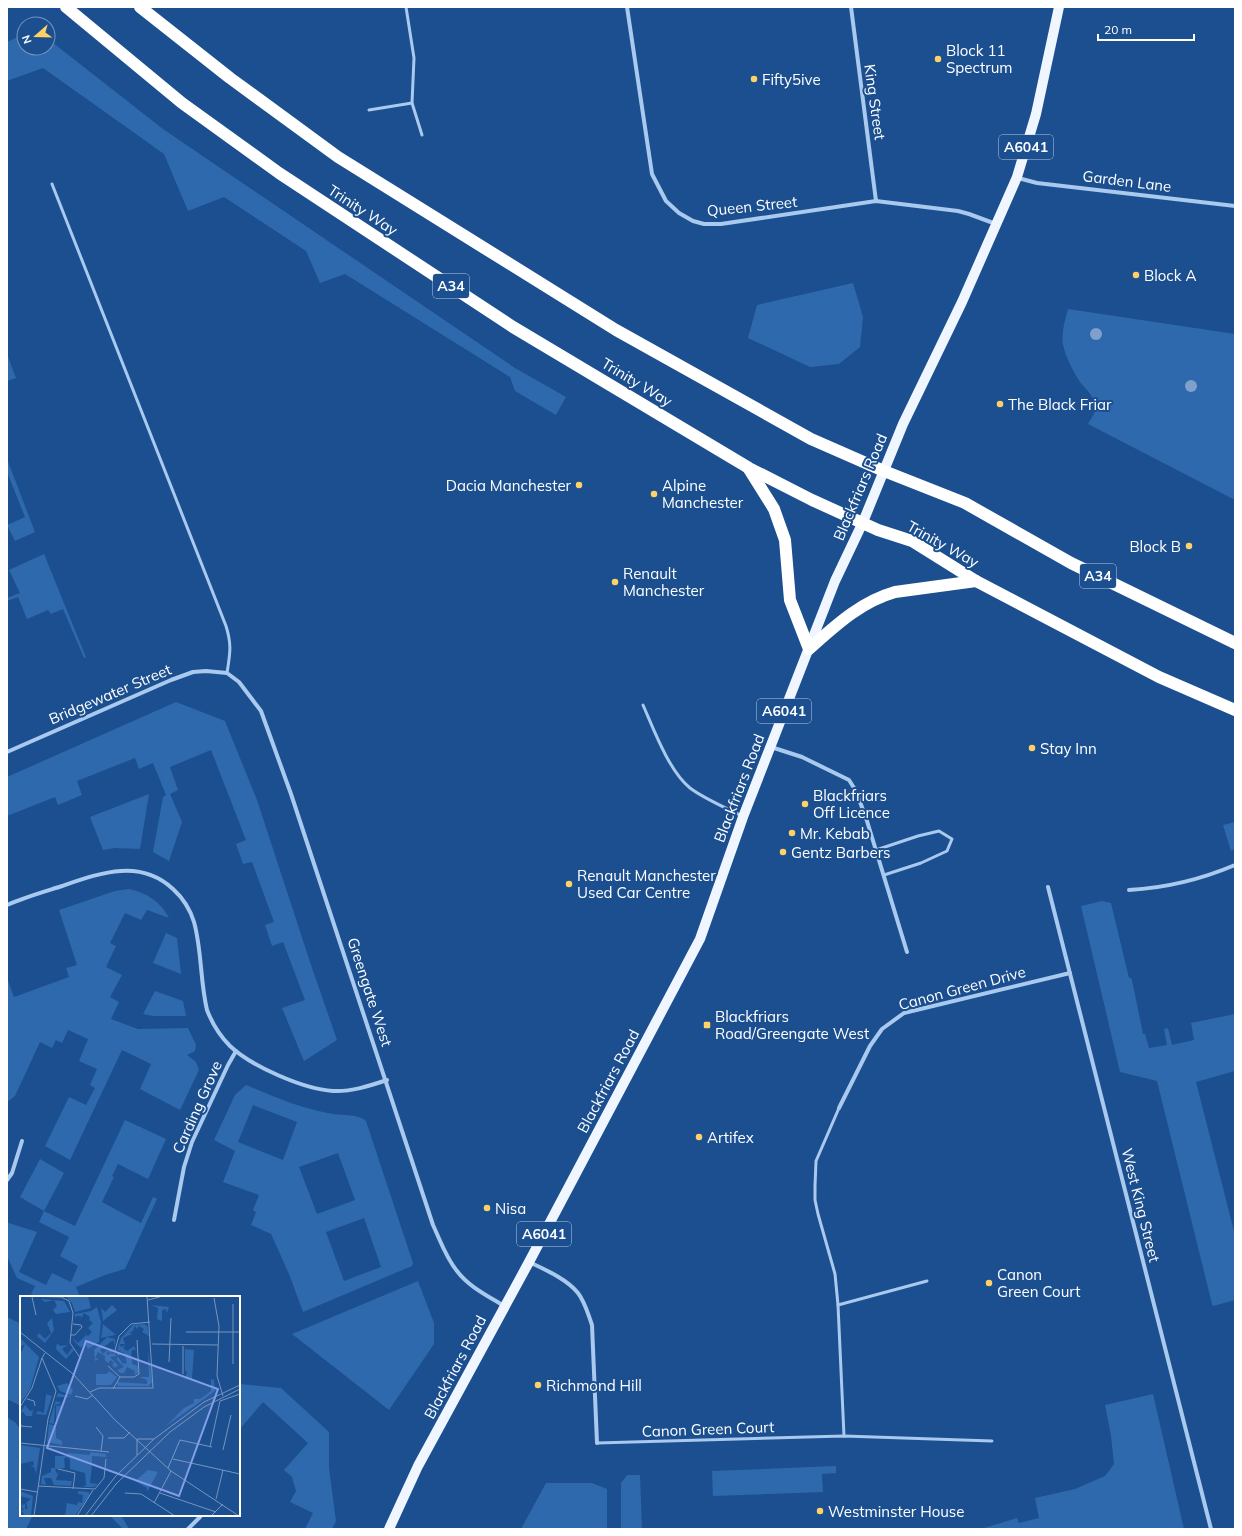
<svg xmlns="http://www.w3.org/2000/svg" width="1242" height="1536" viewBox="0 0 1242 1536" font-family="Mulish,sans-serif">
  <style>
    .green { fill: #2e69ad; fill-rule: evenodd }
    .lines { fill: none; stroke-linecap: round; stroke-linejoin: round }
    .lane { stroke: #a9c9ee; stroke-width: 3 }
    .street { stroke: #a9c9ee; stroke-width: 4 }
    .primary { stroke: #f0f6ff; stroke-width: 10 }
    .highway { stroke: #fff; stroke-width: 12 }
    .tree { fill: #7ea0ca }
    .poi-dot { fill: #ffd166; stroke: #1b4f8f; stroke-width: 1.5 }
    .labels { text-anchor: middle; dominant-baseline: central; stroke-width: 4; stroke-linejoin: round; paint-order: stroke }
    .shield { fill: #1b4f8f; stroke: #bbcadd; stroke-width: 1 }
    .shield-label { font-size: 14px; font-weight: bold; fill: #fff }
    .poi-label { font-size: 15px; fill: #fff; stroke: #1b4f8f; text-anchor: start }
    .street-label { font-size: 15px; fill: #fff; stroke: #1b4f8f }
    .inset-road { fill: none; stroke: #7695bc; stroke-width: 1 }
    .view { fill: #839eea; fill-opacity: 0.15; stroke: #839eea; stroke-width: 2 }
    .inset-edge { fill: none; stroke: #fff; stroke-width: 2 }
  </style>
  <rect width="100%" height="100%" fill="#1b4f8f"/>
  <g class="green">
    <polygon points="24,34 24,48 48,48 48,39 163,129 515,368 566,397 556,415 515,391 510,377 345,274 320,283 306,251 224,197 188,211 164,154 43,68 7,81 7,42"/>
    <polygon points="853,283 863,317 860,347 839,364 810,367 748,338 757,305"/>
    <path d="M 1068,309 L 1235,334 L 1235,500 L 1088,424 C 1090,420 1094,415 1095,411 C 1098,399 1086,390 1080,382 C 1073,371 1066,358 1063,345 C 1061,334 1065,320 1068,309 Z"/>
    <polygon points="7,354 16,378 7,381"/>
    <polygon points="7,459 35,532 15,541 7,525 25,517 7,472"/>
    <polygon points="44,554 86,657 84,658 63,609 51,614 48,610 27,619 18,597 7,601 7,598 20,593 9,570"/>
    <polygon points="176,702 225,721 257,800 311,965 337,1040 304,1061 282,1008 305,1000 283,942 272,946 265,925 274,922 252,862 243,864 236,844 246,840 211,750 170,767 178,790 170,794 182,822 169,861 153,852 163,797 166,795 153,763 139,769 135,758 77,781 82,795 58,805 55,797 7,816 7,777"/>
    <polygon points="149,794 140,849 115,848 103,850 90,817"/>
    <polygon points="1235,822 1235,849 1231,851 1223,825"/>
    <path d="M 129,889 C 147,893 160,901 169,918 L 147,910 L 141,920 L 125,913 L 110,943 L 116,946 L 106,967 L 122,975 L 110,997 L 119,1002 L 111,1019 L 138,1029 L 188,1028 L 196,1045 L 195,1051 L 187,1055 L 196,1062 L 199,1070 L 180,1110 L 140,1089 L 151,1064 L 122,1050 L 70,1160 L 45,1146 L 69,1097 L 86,1105 L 95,1088 L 90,1085 L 97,1069 L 79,1061 L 88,1039 L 68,1030 L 62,1043 L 56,1040 L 52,1048 L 40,1042 L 15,1096 L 7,1102 L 7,978 L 14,997 L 69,977 L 66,968 L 77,965 L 59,910 L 115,891 Z"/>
    <polygon points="1102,901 1111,903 1129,978 1131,978 1132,980 1143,1034 1145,1034 1149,1048 1167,1045 1164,1029 1168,1028 1172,1045 1194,1040 1191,1023 1235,1014 1235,1071 1196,1082 1235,1235 1235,1300 1213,1306 1212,1304 1157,1081 1120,1072 1081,906"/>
    <polygon points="166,933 177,938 181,974 153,963"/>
    <polygon points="155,991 183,1001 186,1016 153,1016 143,1014"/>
    <path d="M 246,1085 C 273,1096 299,1108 328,1113 C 340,1116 357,1113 366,1121 L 413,1263 L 412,1266 L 303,1312 L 289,1274 L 271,1234 L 251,1225 L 256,1212 L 253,1210 L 259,1195 L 223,1182 L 235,1151 L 214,1140 L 235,1095 ZM 253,1105 L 297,1122 L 283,1160 L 238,1142 ZM 338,1153 L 355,1200 L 317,1214 L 299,1167 ZM 364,1218 L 381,1267 L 344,1281 L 326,1232 Z"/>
    <polygon points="125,1120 166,1139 148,1179 118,1164 112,1176 114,1177 102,1202 141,1223 153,1197 157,1199 125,1269 105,1275 76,1287 80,1297 38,1297 31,1294 35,1286 17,1278 7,1256 7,1224 9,1223 37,1232 19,1272 46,1285 52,1273 71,1282 78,1266 60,1256 69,1237 39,1222 44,1211 20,1197 40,1159 64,1173 44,1211 75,1226"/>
    <polygon points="418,1281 434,1323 434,1344 389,1410 292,1334"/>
    <polygon points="7,1317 21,1324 21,1406 7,1399"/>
    <polygon points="239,1384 281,1388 329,1432 329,1468 336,1521 332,1529 305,1529 313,1513 290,1502 296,1491 292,1477 284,1470 308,1443 263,1402 239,1430"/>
    <polygon points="1153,1394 1184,1529 981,1529 1017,1518 1019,1523 1039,1518 1035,1498 1075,1489 1105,1476 1114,1464 1111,1436 1105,1405"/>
    <polygon points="7,1417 16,1423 21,1431 21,1515 33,1515 26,1529 20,1528 19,1529 7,1529"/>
    <polygon points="836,1466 836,1473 822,1474 823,1492 713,1496 712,1471"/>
    <polygon points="627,1475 640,1475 642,1529 621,1529 621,1483"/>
    <polygon points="546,1483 592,1483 607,1489 607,1529 521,1529"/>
    <polygon points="109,1515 121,1515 129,1529 123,1529"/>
  </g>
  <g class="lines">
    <g class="lane">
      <polyline points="406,7 414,58 412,103 422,135"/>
      <polyline points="369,110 412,103"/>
      <path d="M 52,184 L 226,626 C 232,645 230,654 227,673"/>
      <path d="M 643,705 C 654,730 669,771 690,788 C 703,798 726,808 742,816"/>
      <polyline points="876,850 918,836 939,831 952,839 947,851 921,863 884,875"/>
      <polyline points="839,1108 816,1161 815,1186 815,1200 818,1214 835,1274 838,1305 844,1436"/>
      <polyline points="838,1305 927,1281"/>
      <polyline points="597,1443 844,1436 992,1441"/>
    </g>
    <g class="street">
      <polyline points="627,7 652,174 666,201 679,213 693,221 704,224 721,224 876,201 958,211 969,214 996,224"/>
      <polyline points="851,7 876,201"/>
      <polyline points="1018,178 1037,183 1235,206"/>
      <polyline points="771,747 802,757 849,780 856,791 867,821 907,952"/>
      <path d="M 7,752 L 171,680 L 193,672 L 206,671 L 227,673 L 239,682 L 261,711 L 291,794 L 433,1225 C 440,1240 446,1258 457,1271 C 469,1287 488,1296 504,1306"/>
      <polyline points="1048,887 1211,1529"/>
      <path d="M 1129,890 C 1165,888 1202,879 1235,865"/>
      <path d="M 7,905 C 25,897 43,892 62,886 C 100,873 140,858 173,889 C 184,899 190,909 194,922 C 202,951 200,981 207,1010 C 212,1023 220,1036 230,1046 C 251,1066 303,1089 333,1091 C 351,1092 369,1086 387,1080"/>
      <polyline points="839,1108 870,1046 882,1029 904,1013 1070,973"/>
      <polyline points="7,1180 12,1173 22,1141"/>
      <polyline points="174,1220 184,1167 192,1142 228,1065 236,1051"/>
      <path d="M 529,1262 C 544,1269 567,1279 578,1293 C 585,1302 588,1314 592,1325 L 597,1443"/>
      <polyline points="188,1529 200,1517"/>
    </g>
    <polyline class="primary" points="389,1529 418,1466 529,1262 700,939 743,817 835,581 863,522 903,424 962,302 1017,177 1036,114 1059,7"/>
    <g class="highway">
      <polyline points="66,7 182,103 279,173 513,327 749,468 812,500 878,530 912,541 976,581 1159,677 1235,710"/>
      <polyline points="140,7 230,78 338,157 616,330 811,439 884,471 965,503 1071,563 1235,643"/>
      <path d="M 749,469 L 774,509 L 785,540 L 790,600 L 809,649 C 835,626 860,602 895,592 L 976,581"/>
    </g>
  </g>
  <g class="tree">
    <circle cx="1096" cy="334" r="6"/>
    <circle cx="1191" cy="386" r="6"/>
  </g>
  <g class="poi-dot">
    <circle cx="938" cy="59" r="4"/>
    <circle cx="754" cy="79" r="4"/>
    <circle cx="1136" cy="275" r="4"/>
    <circle cx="1000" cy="404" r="4"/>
    <circle cx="579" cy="485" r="4"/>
    <circle cx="654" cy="494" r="4"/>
    <circle cx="1189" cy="546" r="4"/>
    <circle cx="615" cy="582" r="4"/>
    <circle cx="1032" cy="748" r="4"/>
    <circle cx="805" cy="804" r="4"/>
    <circle cx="792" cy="833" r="4"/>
    <circle cx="783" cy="852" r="4"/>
    <circle cx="569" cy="884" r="4"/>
    <rect x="703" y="1021" width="8" height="8" rx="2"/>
    <circle cx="699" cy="1137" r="4"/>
    <circle cx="487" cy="1208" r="4"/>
    <circle cx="989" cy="1283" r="4"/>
    <circle cx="538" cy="1385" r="4"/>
    <circle cx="820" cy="1511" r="4"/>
  </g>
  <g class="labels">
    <g class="shield">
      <rect x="999" y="135" width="54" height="24" rx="3"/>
      <rect x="433" y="274" width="36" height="24" rx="3"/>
      <rect x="1080" y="564" width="36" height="24" rx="3"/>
      <rect x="757" y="699" width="54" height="24" rx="3"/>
      <rect x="517" y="1222" width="54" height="24" rx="3"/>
    </g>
    <g class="shield-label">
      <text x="1026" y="147">A6041</text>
      <text x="451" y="286">A34</text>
      <text x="1098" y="576">A34</text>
      <text x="784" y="711">A6041</text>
      <text x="544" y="1234">A6041</text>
    </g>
    <g class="poi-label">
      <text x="946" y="50">Block 11<tspan x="946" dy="17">Spectrum</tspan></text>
      <text x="762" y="79">Fifty5ive</text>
      <text x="1144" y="275">Block A</text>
      <text x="1008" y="404">The Black Friar</text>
      <text x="571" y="485" text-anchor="end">Dacia Manchester</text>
      <text x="662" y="485">Alpine<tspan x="662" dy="17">Manchester</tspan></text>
      <text x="1181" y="546" text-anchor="end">Block B</text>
      <text x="623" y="573">Renault<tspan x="623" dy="17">Manchester</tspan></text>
      <text x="1040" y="748">Stay Inn</text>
      <text x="813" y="795">Blackfriars<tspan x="813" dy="17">Off Licence</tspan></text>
      <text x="800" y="833">Mr. Kebab</text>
      <text x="791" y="852">Gentz Barbers</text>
      <text x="577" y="875">Renault Manchester<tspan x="577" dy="17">Used Car Centre</tspan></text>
      <text x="715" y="1016">Blackfriars<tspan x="715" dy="17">Road/Greengate West</tspan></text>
      <text x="707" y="1137">Artifex</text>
      <text x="495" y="1208">Nisa</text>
      <text x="997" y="1274">Canon<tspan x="997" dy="17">Green Court</tspan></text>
      <text x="546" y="1385">Richmond Hill</text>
      <text x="828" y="1511">Westminster House</text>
    </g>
    <g class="street-label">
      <text transform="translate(875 102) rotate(82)">King Street</text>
      <text transform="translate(1127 181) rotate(7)">Garden Lane</text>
      <text transform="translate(752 206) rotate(-6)">Queen Street</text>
      <text transform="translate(363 210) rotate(33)">Trinity Way</text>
      <text transform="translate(637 382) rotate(31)">Trinity Way</text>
      <text transform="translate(860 487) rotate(-67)">Blackfriars Road</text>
      <text transform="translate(943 544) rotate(29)">Trinity Way</text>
      <text transform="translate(110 694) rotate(-23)">Bridgewater Street</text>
      <text transform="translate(739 788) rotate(-69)">Blackfriars Road</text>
      <text transform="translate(962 988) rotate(-15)">Canon Green Drive</text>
      <text transform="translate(370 992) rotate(72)">Greengate West</text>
      <text transform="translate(608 1081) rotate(-62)">Blackfriars Road</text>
      <text transform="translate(197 1107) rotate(-66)">Carding Grove</text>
      <text transform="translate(1141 1205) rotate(76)">West King Street</text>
      <text transform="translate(455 1367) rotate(-62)">Blackfriars Road</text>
      <text transform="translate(708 1429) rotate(-2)">Canon Green Court</text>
    </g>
  </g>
  <g transform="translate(20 1296)">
    <rect width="220" height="220" fill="#1b4f8f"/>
    <path d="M 45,0 L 68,0 L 71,12 L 55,16 L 52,7 ZM 21,3 L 44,5 L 50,16 L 36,18 L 33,14 L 37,10 L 34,4 L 25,6 ZM 92,9 L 97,14 L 83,25 L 81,12 L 85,16 ZM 131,9 L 149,11 L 147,17 L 146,13 L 142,14 L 142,25 L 137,23 L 138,12 ZM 77,11 L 81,26 L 79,46 L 68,53 L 65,47 L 61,52 L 55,46 L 53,42 L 58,47 L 66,39 L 62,35 L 68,40 L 72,36 L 68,32 L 73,27 L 69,24 L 70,21 L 64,17 L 61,23 L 61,20 L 56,20 L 55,23 L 55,18 L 71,15 ZM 32,22 L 34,34 L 25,47 L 17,40 L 19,37 L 25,43 L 31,37 L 27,27 ZM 83,28 L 96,39 L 95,39 L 81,42 ZM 124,28 L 127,30 L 129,40 L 122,36 L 124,33 L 119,30 L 117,33 L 115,30 L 112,36 L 109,36 L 112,38 L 103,42 L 105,48 L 100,48 L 101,51 L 106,49 L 103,52 L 107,55 L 114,50 L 116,54 L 112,54 L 111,62 L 115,63 L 112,63 L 112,68 L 118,70 L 118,77 L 114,79 L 115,75 L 107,71 L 104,77 L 100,77 L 97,74 L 104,71 L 96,63 L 98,61 L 103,68 L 107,67 L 104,57 L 97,54 L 101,42 L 113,29 ZM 87,41 L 95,43 L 95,50 L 93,44 L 80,54 L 83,58 L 86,55 L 92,54 L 91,58 L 88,55 L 86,59 L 94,57 L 97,60 L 90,61 L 98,69 L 95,72 L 92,69 L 94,67 L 91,64 L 88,67 L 90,69 L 85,64 L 85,60 L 78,56 L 75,62 L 79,63 L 75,65 L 74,54 ZM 0,42 L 19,61 L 10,93 L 0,108 L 0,59 L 5,48 L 0,51 ZM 37,47 L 40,50 L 48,49 L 42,53 L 47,59 L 52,52 L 54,54 L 46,63 L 36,53 ZM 165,53 L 174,54 L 172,83 L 165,83 L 167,76 L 165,74 ZM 128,54 L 132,86 L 129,90 L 98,90 L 97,86 L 127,88 L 127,84 L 119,81 L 129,81 ZM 89,75 L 97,81 L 91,89 L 76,89 L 76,78 L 87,78 ZM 191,83 L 194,84 L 195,95 L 146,130 L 164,112 L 174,107 L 174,103 L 180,103 L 191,95 ZM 47,87 L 53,94 L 51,99 L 40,95 L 37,90 ZM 38,97 L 51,101 L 37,101 L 36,105 L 42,107 L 35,109 L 34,128 L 29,127 ZM 26,98 L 32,100 L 26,119 L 16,118 L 18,115 L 24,117 ZM 5,109 L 10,115 L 13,114 L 12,120 L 6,120 L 3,116 L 0,117 ZM 42,109 L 36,129 L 36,110 ZM 29,128 L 36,130 L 36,142 L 42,145 L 42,149 L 27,146 ZM 0,149 L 20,152 L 16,178 L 14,171 L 10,170 L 14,169 L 13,165 L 0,168 ZM 71,156 L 86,158 L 86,161 L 72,160 L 72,168 L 68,168 L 72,170 L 70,187 L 78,188 L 74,191 L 63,191 L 66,189 L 65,177 L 50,173 L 50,163 L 46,161 L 44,163 L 45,172 L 35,173 L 37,178 L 39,175 L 36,184 L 52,185 L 51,190 L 34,189 L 31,182 L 24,182 L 26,189 L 21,188 L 22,180 L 31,176 L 31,172 L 35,172 L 35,160 L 47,160 L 48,157 L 69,159 ZM 128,174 L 138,176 L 127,196 L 127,192 L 115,185 ZM 0,195 L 13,200 L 11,220 L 5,220 L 0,213 L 4,215 L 1,209 L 5,208 L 5,213 L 8,213 L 6,207 L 11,203 L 0,200 ZM 58,195 L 69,196 L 69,200 L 55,220 L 45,220 L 47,207 L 57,209 L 58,206 L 62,207 L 63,199 L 58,198 Z" fill="#2e69ad"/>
    <path class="inset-road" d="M 0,0 L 41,1 L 49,5 L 53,17 L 50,47 L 61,63M 12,1 L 16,19M 194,2 L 199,30 L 197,80 L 203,100M 128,4 L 143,0M 213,8 L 213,68M 0,36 L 53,78 L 95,124 L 151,175 L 219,220M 166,36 L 220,36M 50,39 L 55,39 L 62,31 L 61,29 L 53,28M 132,48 L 198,49M 163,50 L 163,78M 99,59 L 95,54 L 99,40 L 111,28 L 130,26M 149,66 L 151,22M 88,70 L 100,81M 93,93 L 100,81 L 114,81 L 119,78 L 117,44M 70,96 L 79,92 L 133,92 L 127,0M 55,100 L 67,103 L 73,99M 7,103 L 14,105 L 15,110M 0,111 L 12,92 L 22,62M 0,126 L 1,130 L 12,131M 76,131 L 83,140 L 81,155M 88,142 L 104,142 L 110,136M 0,147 L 89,156M 190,151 L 200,105 L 220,98M 203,154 L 211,119M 117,159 L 117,143 L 134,143M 153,163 L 220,178M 148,172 L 160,144 L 192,151M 38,173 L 55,177 L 53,193M 18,190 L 75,193 L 84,182 L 86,163M 0,193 L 17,196M 105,197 L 121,198 L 155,220M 140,197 L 196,216M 196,203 L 203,174M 134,207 L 151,175M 14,220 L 28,123 L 36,95 L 22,62 L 25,57M 57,220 L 73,194M 65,220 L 95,181 L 134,143 L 184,106 L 220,89M 71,220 L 96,188 L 150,136 L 184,111 L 220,93M 191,220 L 203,208"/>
    <path class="view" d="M 66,45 L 198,93 L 159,200 L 27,152 Z"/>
    <rect width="220" height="220" class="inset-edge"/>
  </g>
  <rect width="1242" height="1536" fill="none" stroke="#ffffff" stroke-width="16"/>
  <g transform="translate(36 36) rotate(250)"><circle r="19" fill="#1b4f8f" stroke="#7695bc"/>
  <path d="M0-3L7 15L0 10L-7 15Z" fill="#ffd166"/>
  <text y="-6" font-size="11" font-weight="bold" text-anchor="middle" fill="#ffffff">N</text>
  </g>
  <path d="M1098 34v6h96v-6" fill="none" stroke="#ffffff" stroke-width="2"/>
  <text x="1104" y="34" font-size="12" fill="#ffffff" stroke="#1b4f8f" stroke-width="3" paint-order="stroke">20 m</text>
</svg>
